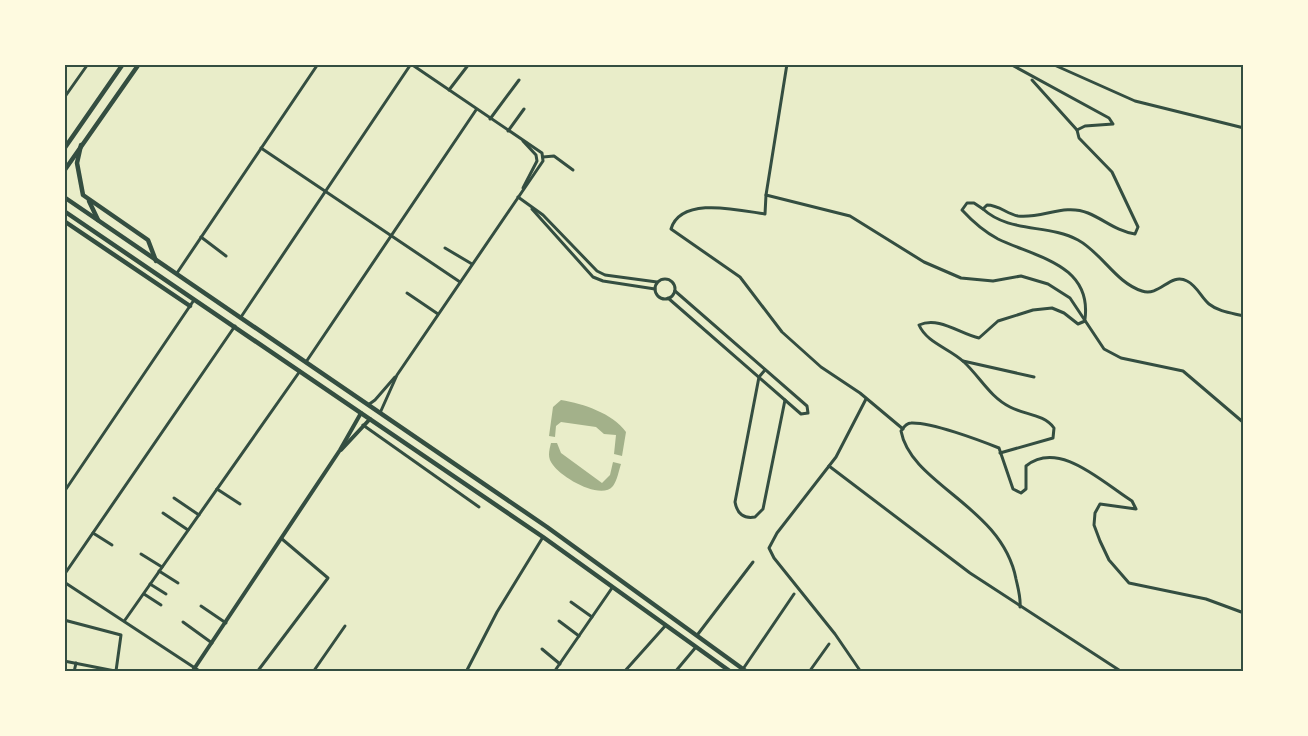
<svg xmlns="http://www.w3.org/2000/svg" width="1308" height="736" viewBox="0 0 1308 736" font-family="'Nunito Sans',sans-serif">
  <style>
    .water { fill: #a3b18a }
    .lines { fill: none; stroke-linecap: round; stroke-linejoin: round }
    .minor { stroke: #344e41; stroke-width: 3 }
    .secondary { stroke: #344e41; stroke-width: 4 }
    .primary { stroke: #344e41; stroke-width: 4.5 }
    .neatline { fill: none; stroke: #344e41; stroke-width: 2 }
  </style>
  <rect width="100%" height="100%" fill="#e9edc9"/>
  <g class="water">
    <path d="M 561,400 C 584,404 612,413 626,432 L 622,456 L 614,454 L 616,435 L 604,434 L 596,427 L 561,422 L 556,426 L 555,437 L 549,436 L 553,407 Z"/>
    <path d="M 551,443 L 557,443 L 561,453 L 602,483 L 610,475 L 613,462 L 621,464 C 619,470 617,481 613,486 C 601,501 561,477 553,465 C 547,458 549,451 551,443 Z"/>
  </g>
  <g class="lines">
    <g class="minor">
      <path d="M 1010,64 L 1109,118 L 1113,124 L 1085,126 L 1077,130 L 1079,138 L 1112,172 L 1138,227 L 1135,234 C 1116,231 1105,220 1088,213 C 1064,203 1042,219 1018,216 C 1007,214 999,205 987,205 L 983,209 C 1009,233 1048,224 1078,240 C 1102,253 1116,283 1142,291 C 1160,297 1170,272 1187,281 C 1197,286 1201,297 1209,304 C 1219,312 1232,313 1244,316"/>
      <polyline points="1052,64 1135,101 1244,128"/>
      <polyline points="1032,80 1077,130"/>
      <polyline points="449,90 469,64"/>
      <polyline points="64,98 88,64"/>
      <polyline points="490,119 519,80"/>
      <polyline points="508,131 524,109"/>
      <polyline points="261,148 460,282"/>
      <polyline points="543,157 554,156 573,170"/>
      <polyline points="523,188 537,161 536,155 523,141"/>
      <polyline points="766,195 787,64"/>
      <polyline points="518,197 543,215 597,271 605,275 657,282"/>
      <polyline points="532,209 593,277 603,281 655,289"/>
      <path d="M 983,209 L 974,203 L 967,203 L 962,210 C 973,222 983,231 998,239 C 1035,257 1092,264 1085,319"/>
      <polyline points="201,237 226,256"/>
      <polyline points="445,248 472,264"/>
      <polyline points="177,273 318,64"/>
      <circle cx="665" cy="289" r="10"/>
      <polyline points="407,293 438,314"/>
      <polyline points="668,298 801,414 808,413 807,406 675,291"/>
      <polyline points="241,317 411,64"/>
      <polyline points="963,361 1034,377"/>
      <polyline points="306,362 476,110"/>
      <path d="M 765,370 L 759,377 L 735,502 C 737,514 744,519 755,517 L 763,509 L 785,400"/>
      <polyline points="368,405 375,400 395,377"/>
      <polyline points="380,413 397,375 543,161 542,153 411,64"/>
      <polyline points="363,425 479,507"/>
      <path d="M 903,429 L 860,393 L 821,367 L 782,332 L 740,277 L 671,229 C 681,196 738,210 765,214 L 766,195 L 850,216 L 924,262 L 961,278 L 993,281 L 1021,276 L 1048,284 L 1070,298 L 1104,349 L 1121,358 L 1183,371 L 1244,423"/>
      <path d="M 1000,453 L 1053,438 L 1054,428 C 1044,414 1025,415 1010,407 C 990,397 980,377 964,362 C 949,348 927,343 919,325 C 939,316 960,334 979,338 L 998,321 L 1033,310 L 1052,308 L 1064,313 L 1078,324 L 1085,321"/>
      <polyline points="829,466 970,573 1122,672"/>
      <polyline points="217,489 240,504"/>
      <polyline points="64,492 194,300"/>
      <polyline points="174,498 199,515"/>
      <polyline points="163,513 188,530"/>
      <polyline points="93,533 112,545"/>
      <polyline points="141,554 162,567"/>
      <polyline points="159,571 178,583"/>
      <polyline points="64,575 235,326"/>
      <polyline points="64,582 201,672"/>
      <polyline points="150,584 166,594"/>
      <polyline points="144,594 161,605"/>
      <polyline points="571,602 592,617"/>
      <polyline points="201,606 226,623"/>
      <path d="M 1020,607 C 1021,598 1018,588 1016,579 C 1002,506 911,485 901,431 C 903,428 906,423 911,423 C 931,422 979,440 999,448 L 1013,489 L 1021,493 L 1026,489 L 1026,466 C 1059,439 1103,483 1132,501 L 1136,509 L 1100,504 L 1095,513 L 1094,525 L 1100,541 L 1109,560 L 1129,583 L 1206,599 L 1244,613"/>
      <polyline points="64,620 121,635 116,671"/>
      <polyline points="125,620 300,371"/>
      <polyline points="559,621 579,636"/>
      <polyline points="183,622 212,643"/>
      <polyline points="698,634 753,562"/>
      <polyline points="542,649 560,664"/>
      <polyline points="64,661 115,671"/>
      <polyline points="743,669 794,594"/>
      <polyline points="74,672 76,663"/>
      <polyline points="257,672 328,578 282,539"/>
      <polyline points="313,672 345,626"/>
      <polyline points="466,672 497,612 543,537"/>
      <polyline points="554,672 612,588"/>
      <polyline points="624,672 666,625"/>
      <polyline points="675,672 696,647"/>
      <polyline points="809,672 829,644"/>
      <polyline points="861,672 835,634 774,558 769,548 777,533 836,457 866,399"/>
    </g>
    <g class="secondary">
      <polyline points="341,450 370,419"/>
      <polyline points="192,672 340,450 361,413"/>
    </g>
    <g class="primary">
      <polyline points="81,145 77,163 83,195 148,240 156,261"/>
      <polyline points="64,149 123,64"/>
      <polyline points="64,171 139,64"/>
      <polyline points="64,197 547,527 747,672"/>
      <polyline points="89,201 98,220"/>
      <polyline points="64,211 543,537 731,672"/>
      <polyline points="64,221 190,306"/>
    </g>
  </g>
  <rect width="1308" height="736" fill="none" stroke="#fefae0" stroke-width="132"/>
  <rect x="66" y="66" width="1176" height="604" class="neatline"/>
</svg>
